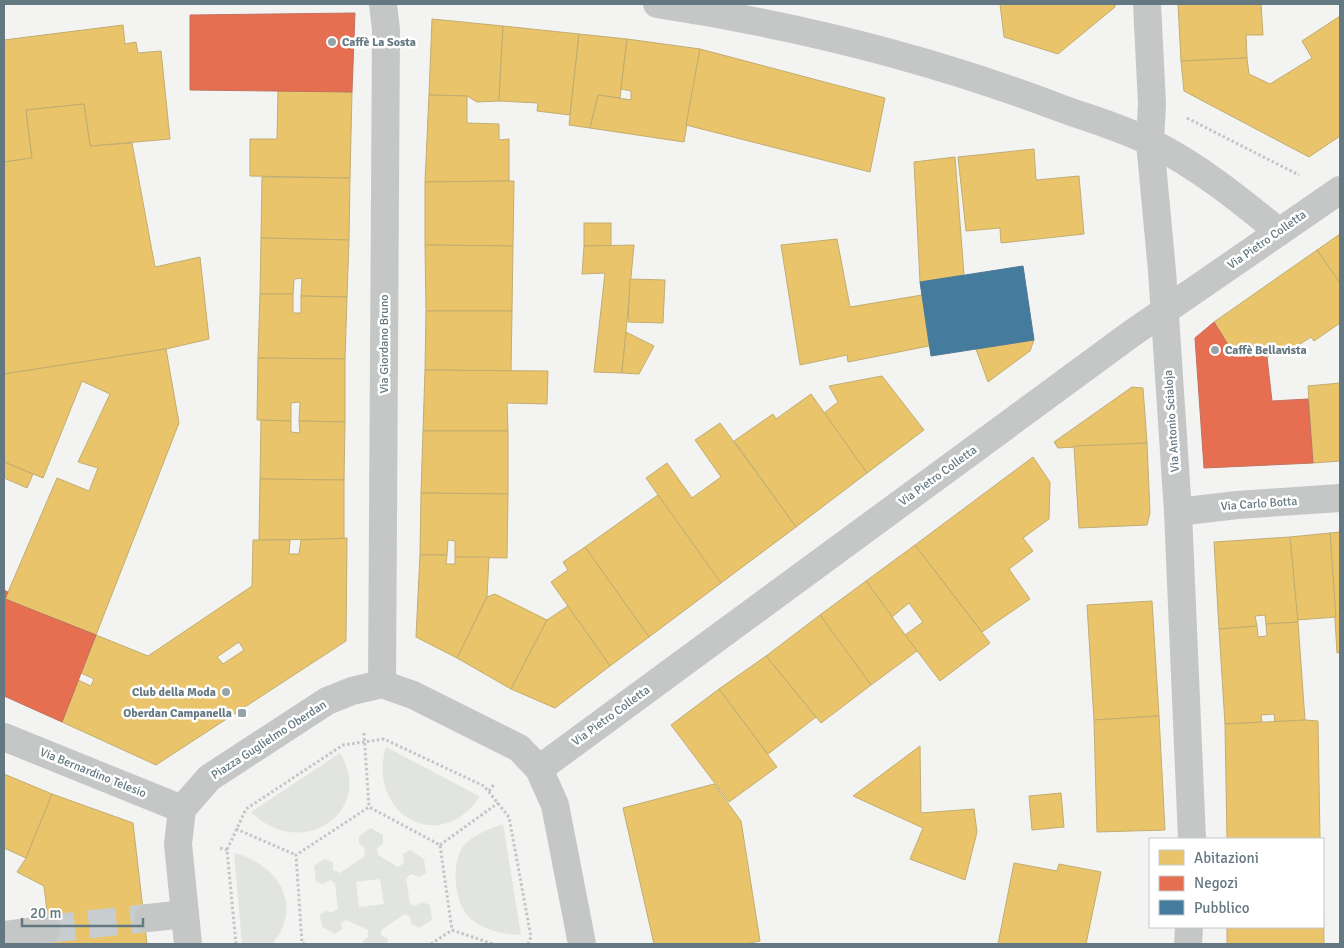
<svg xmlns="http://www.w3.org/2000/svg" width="1344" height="948" viewBox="0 0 1344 948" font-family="Signika,sans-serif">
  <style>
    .green { fill: #e2e5df; fill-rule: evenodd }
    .homes { fill: #e9c46a; stroke: #c1ad71; fill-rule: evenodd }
    .shops { fill: #e76f51; stroke: #c0725f }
    .public { fill: #457b9d; stroke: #4e7a95 }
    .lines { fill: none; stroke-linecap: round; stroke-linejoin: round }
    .minor-tunnel { stroke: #c8cecf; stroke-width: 28; stroke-dasharray: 28 14; stroke-linecap: butt }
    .path { stroke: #c3c5c6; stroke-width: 3; stroke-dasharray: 2.5 2.5; stroke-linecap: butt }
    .minor { stroke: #c5c7c7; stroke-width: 28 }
    .poi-dot { fill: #96a3a8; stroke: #fff; stroke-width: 2 }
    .labels { text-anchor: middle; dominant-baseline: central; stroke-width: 5; stroke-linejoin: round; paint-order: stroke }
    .poi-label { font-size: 12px; font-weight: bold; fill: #647881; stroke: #fff; text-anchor: start }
    .street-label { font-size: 12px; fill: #647881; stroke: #fff }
  </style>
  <rect width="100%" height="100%" fill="#f3f3f1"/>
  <g class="green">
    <path d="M 386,747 L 479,796 L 480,796 C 441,857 366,814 386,747 Z"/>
    <path d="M 340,753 C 376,810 302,863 251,812 Z"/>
    <path d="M 503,824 L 521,935 C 503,934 485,931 471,919 C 455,906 451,868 461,850 C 469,836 488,829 503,824 Z"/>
    <path d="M 371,828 L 383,835 L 383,844 L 377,848 L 378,855 L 398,867 L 404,863 L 403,854 L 410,850 L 424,859 L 426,873 L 419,877 L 411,874 L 406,878 L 410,904 L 415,906 L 422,902 L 430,905 L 432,920 L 419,928 L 411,924 L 410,917 L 405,914 L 381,930 L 381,935 L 388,939 L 388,944 L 363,944 L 363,941 L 368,937 L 368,930 L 346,920 L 341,923 L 342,929 L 335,934 L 322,927 L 320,915 L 326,911 L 332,912 L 338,909 L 335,883 L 330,880 L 323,884 L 316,882 L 314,866 L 325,859 L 333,862 L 333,870 L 340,873 L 365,856 L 364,847 L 359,844 L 359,836 ZM 380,879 L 384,904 L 359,907 L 356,882 Z"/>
    <path d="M 234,853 C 277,863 305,906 272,944 L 242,944 Z"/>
  </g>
  <g class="homes">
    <polygon points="1000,4 1115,4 1115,7 1058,54 1004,37"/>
    <polygon points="1178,4 1261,4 1263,35 1246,35 1247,58 1181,61"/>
    <polygon points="1340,16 1340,136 1309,157 1184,91 1181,61 1247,58 1249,74 1270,84 1312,58 1302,41"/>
    <polygon points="432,19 503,26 499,101 477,102 467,96 429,95"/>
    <polygon points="123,25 125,44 136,42 138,53 161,51 170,139 90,146 84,104 26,110 32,158 4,162 4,40"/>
    <polygon points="503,26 579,34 570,115 537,111 538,103 499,101"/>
    <polygon points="579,34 627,39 620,98 598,95 590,128 569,125"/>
    <polygon points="627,39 700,49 684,142 590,128 598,95 631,100 631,91 621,89"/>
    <polygon points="700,49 885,98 870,172 686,125"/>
    <polygon points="278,90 352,92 350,178 250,176 250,139 277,139"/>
    <polygon points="429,95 467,96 467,123 499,124 499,140 509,139 509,181 425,182"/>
    <polygon points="84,104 90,146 132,143 155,267 200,257 209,339 166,349 4,374 4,162 32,158 26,110"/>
    <polygon points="1034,149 1036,180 1079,176 1084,234 1001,243 1000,228 966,231 958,157"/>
    <polygon points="955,157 964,275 920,282 914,162"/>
    <polygon points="262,177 350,178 349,240 261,238"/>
    <polygon points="509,181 514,181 513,246 425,245 425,182"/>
    <rect x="584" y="223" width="27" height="23"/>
    <polygon points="1340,234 1340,283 1317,250"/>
    <polygon points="261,238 349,240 347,297 301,296 302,278 294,279 293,294 260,294"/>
    <polygon points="837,239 850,307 922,295 929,346 848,362 847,355 800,365 781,245"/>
    <polygon points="425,245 513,246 512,311 426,311"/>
    <polygon points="634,245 622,373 594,372 605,273 582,274 584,246"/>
    <polygon points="1317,250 1340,283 1340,323 1314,341 1311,337 1288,352 1284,347 1267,357 1232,351 1214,322"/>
    <polygon points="630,279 665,280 663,323 628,322"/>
    <polygon points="260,294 293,294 293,313 301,313 301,296 347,297 345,359 258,358"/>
    <polygon points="426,311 512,311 511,371 425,370"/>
    <polygon points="626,332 654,346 639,374 622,373"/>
    <polygon points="1034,340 1030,351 988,382 976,349"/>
    <polygon points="166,349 179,423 96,635 5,599 57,478 89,491 98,468 78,462 110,394 82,381 43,478 4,462 4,374"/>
    <polygon points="258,358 345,359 345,422 299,421 300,402 291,403 291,421 257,420"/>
    <polygon points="425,370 548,371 547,404 507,403 508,431 423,431"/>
    <polygon points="882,376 924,430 867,473 824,413 838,402 829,386"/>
    <polygon points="1340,383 1340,461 1313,463 1308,386"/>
    <polygon points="1132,387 1143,388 1147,443 1058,448 1054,442"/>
    <polygon points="811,394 867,473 796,527 734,441 773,414 776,419"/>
    <polygon points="261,420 291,421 291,432 300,433 299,421 345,422 344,480 260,479"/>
    <polygon points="720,423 796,527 721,583 646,478 667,463 692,498 721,477 695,440"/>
    <polygon points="423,431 508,431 508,494 421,493"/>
    <polygon points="1147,443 1150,513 1147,525 1079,528 1074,446"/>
    <polygon points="1033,457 1050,482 1049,519 1023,538 1033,551 1009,569 1030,599 982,632 915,545"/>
    <polygon points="4,462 33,474 27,488 4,478"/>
    <polygon points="260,479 344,480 344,539 259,540"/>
    <polygon points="421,493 508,494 507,558 455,557 455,541 448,540 447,555 420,555"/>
    <polygon points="658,495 721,583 649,637 585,547"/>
    <polygon points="1340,532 1340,652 1337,653 1330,533"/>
    <polygon points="1330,533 1336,617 1297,620 1290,537"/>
    <polygon points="1290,537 1298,622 1266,624 1265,615 1255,616 1257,626 1219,629 1214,542"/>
    <path d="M 347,538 L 346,641 L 156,765 L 62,722 L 78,680 L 91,686 L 94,679 L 81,673 L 96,635 L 148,656 L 252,586 L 253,540 L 290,540 L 289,554 L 299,554 L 301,540 ZM 239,642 L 244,650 L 223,664 L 217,657 Z"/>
    <polygon points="915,545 990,643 940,681 905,635 923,622 909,603 892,617 866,581"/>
    <polygon points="585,547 649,637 610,666 551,582 568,570 563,562"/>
    <polygon points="420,555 447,555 446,564 455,564 455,557 489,557 487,597 457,658 416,637"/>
    <polygon points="866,581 917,651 871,685 820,615"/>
    <polygon points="495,594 547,620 511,689 457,658 487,597"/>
    <polygon points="1152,601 1159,716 1094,720 1087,605"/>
    <polygon points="568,606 610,666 555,708 511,689 547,620"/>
    <polygon points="820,615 871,685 821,723 766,656"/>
    <polygon points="1298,622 1305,720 1275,722 1274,714 1261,715 1262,722 1225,724 1219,629 1257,626 1258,637 1267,636 1266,624"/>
    <polygon points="766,656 816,717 768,754 719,689"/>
    <polygon points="719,689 777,767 729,802 671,725"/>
    <polygon points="1159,716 1165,830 1097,832 1094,720"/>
    <polygon points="1305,720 1318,721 1320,839 1227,839 1225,724"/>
    <polygon points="920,746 921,813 974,809 977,832 965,880 910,859 923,828 853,796"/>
    <polygon points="4,774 52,794 26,858 4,848"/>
    <polygon points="714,784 741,821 760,941 744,944 654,944 623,808"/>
    <polygon points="1061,793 1064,827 1032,830 1029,796"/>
    <polygon points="52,794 133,823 147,944 51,944 44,886 17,872 26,858"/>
    <polygon points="1014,863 1057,871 1059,864 1101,872 1086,944 998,944"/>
    <polygon points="1323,868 1324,944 1227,944 1227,927 1323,927"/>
  </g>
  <g class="shops">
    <polygon points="355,13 352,92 190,90 190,15"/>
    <polygon points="1214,322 1232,351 1267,357 1272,401 1308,399 1313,463 1204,468 1195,338"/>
    <polygon points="4,590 8,592 5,599 96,635 62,722 4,696"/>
  </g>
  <polygon class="public" points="1023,266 1034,340 931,356 920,282"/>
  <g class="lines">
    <polyline class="minor-tunnel" points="47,929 148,918"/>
    <g class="path">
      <polyline points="1187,118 1299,175"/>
      <polyline points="364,733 369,807"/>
      <polyline points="489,791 495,783"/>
      <polyline points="236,829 296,855"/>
      <polyline points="440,845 498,803"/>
      <polyline points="220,848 227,850"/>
      <polyline points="452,930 493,944"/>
      <polyline points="236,944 227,850 246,809 343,745 384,739 484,786 509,817 531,937 528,944"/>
      <polyline points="305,944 302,943 296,855 369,807 440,845 452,930"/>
      <polyline points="431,944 452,930"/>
    </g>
    <g class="minor">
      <path d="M 657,4 C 794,25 929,58 1060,108 C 1090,119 1123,128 1152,143 C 1198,166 1239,199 1279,232"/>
      <polyline points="1147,4 1152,104 1150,142 1162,271 1178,512 1192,839"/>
      <polyline points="1178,512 1237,505 1340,498"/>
      <polyline points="382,684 386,30 383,4"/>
      <polyline points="4,737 182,809"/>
      <polyline points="539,769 1131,334 1340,190"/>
      <polyline points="148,918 185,914"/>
      <polyline points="4,935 47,929"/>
      <polyline points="188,944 178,844 182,809 209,778 327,701 352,691 382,684 413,695 519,748 539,769 555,805 582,944"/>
      <polyline points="1188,944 1189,927"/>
    </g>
  </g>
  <g class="poi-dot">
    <circle cx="332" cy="42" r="5"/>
    <circle cx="1215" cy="350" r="5"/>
    <circle cx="226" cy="692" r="5"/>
    <rect x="237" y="708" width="10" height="10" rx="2.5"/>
  </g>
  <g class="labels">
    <g class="poi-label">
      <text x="342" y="42">Caffè La Sosta</text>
      <text x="1225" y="350">Caffè Bellavista</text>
      <text x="216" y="692" text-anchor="end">Club della Moda</text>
      <text x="232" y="713" text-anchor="end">Oberdan Campanella</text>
    </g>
    <g class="street-label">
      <text transform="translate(1267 240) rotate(-35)">Via Pietro Colletta</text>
      <text transform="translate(384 344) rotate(-90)">Via Giordano Bruno</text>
      <text transform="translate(1172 421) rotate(-94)">Via Antonio Scialoja</text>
      <text transform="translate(938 476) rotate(-36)">Via Pietro Colletta</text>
      <text transform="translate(1259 504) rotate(-4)">Via Carlo Botta</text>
      <text transform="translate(611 716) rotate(-36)">Via Pietro Colletta</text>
      <text transform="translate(269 740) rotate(-33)">Piazza Guglielmo Oberdan</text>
      <text transform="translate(93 773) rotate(22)">Via Bernardino Telesio</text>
    </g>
  </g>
  <rect width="1344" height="948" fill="none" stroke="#647881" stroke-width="10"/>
  <rect x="1149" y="838" width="175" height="90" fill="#ffffff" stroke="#c1c9cd"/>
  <rect x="1159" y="850" width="25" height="15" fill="#e9c46a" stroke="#c1c9cd"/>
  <text x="1194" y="863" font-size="15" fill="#647881">Abitazioni</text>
  <rect x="1159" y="876" width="25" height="15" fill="#e76f51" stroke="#c1c9cd"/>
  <text x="1194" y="888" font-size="15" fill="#647881">Negozi</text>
  <rect x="1159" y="900" width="25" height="15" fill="#457b9d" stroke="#c1c9cd"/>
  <text x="1194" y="913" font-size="15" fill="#647881">Pubblico</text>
  <path d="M22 918v8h121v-8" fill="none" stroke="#647881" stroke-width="2.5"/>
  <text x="30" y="918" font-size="15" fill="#647881" stroke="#ffffff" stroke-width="4" paint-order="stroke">20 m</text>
</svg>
